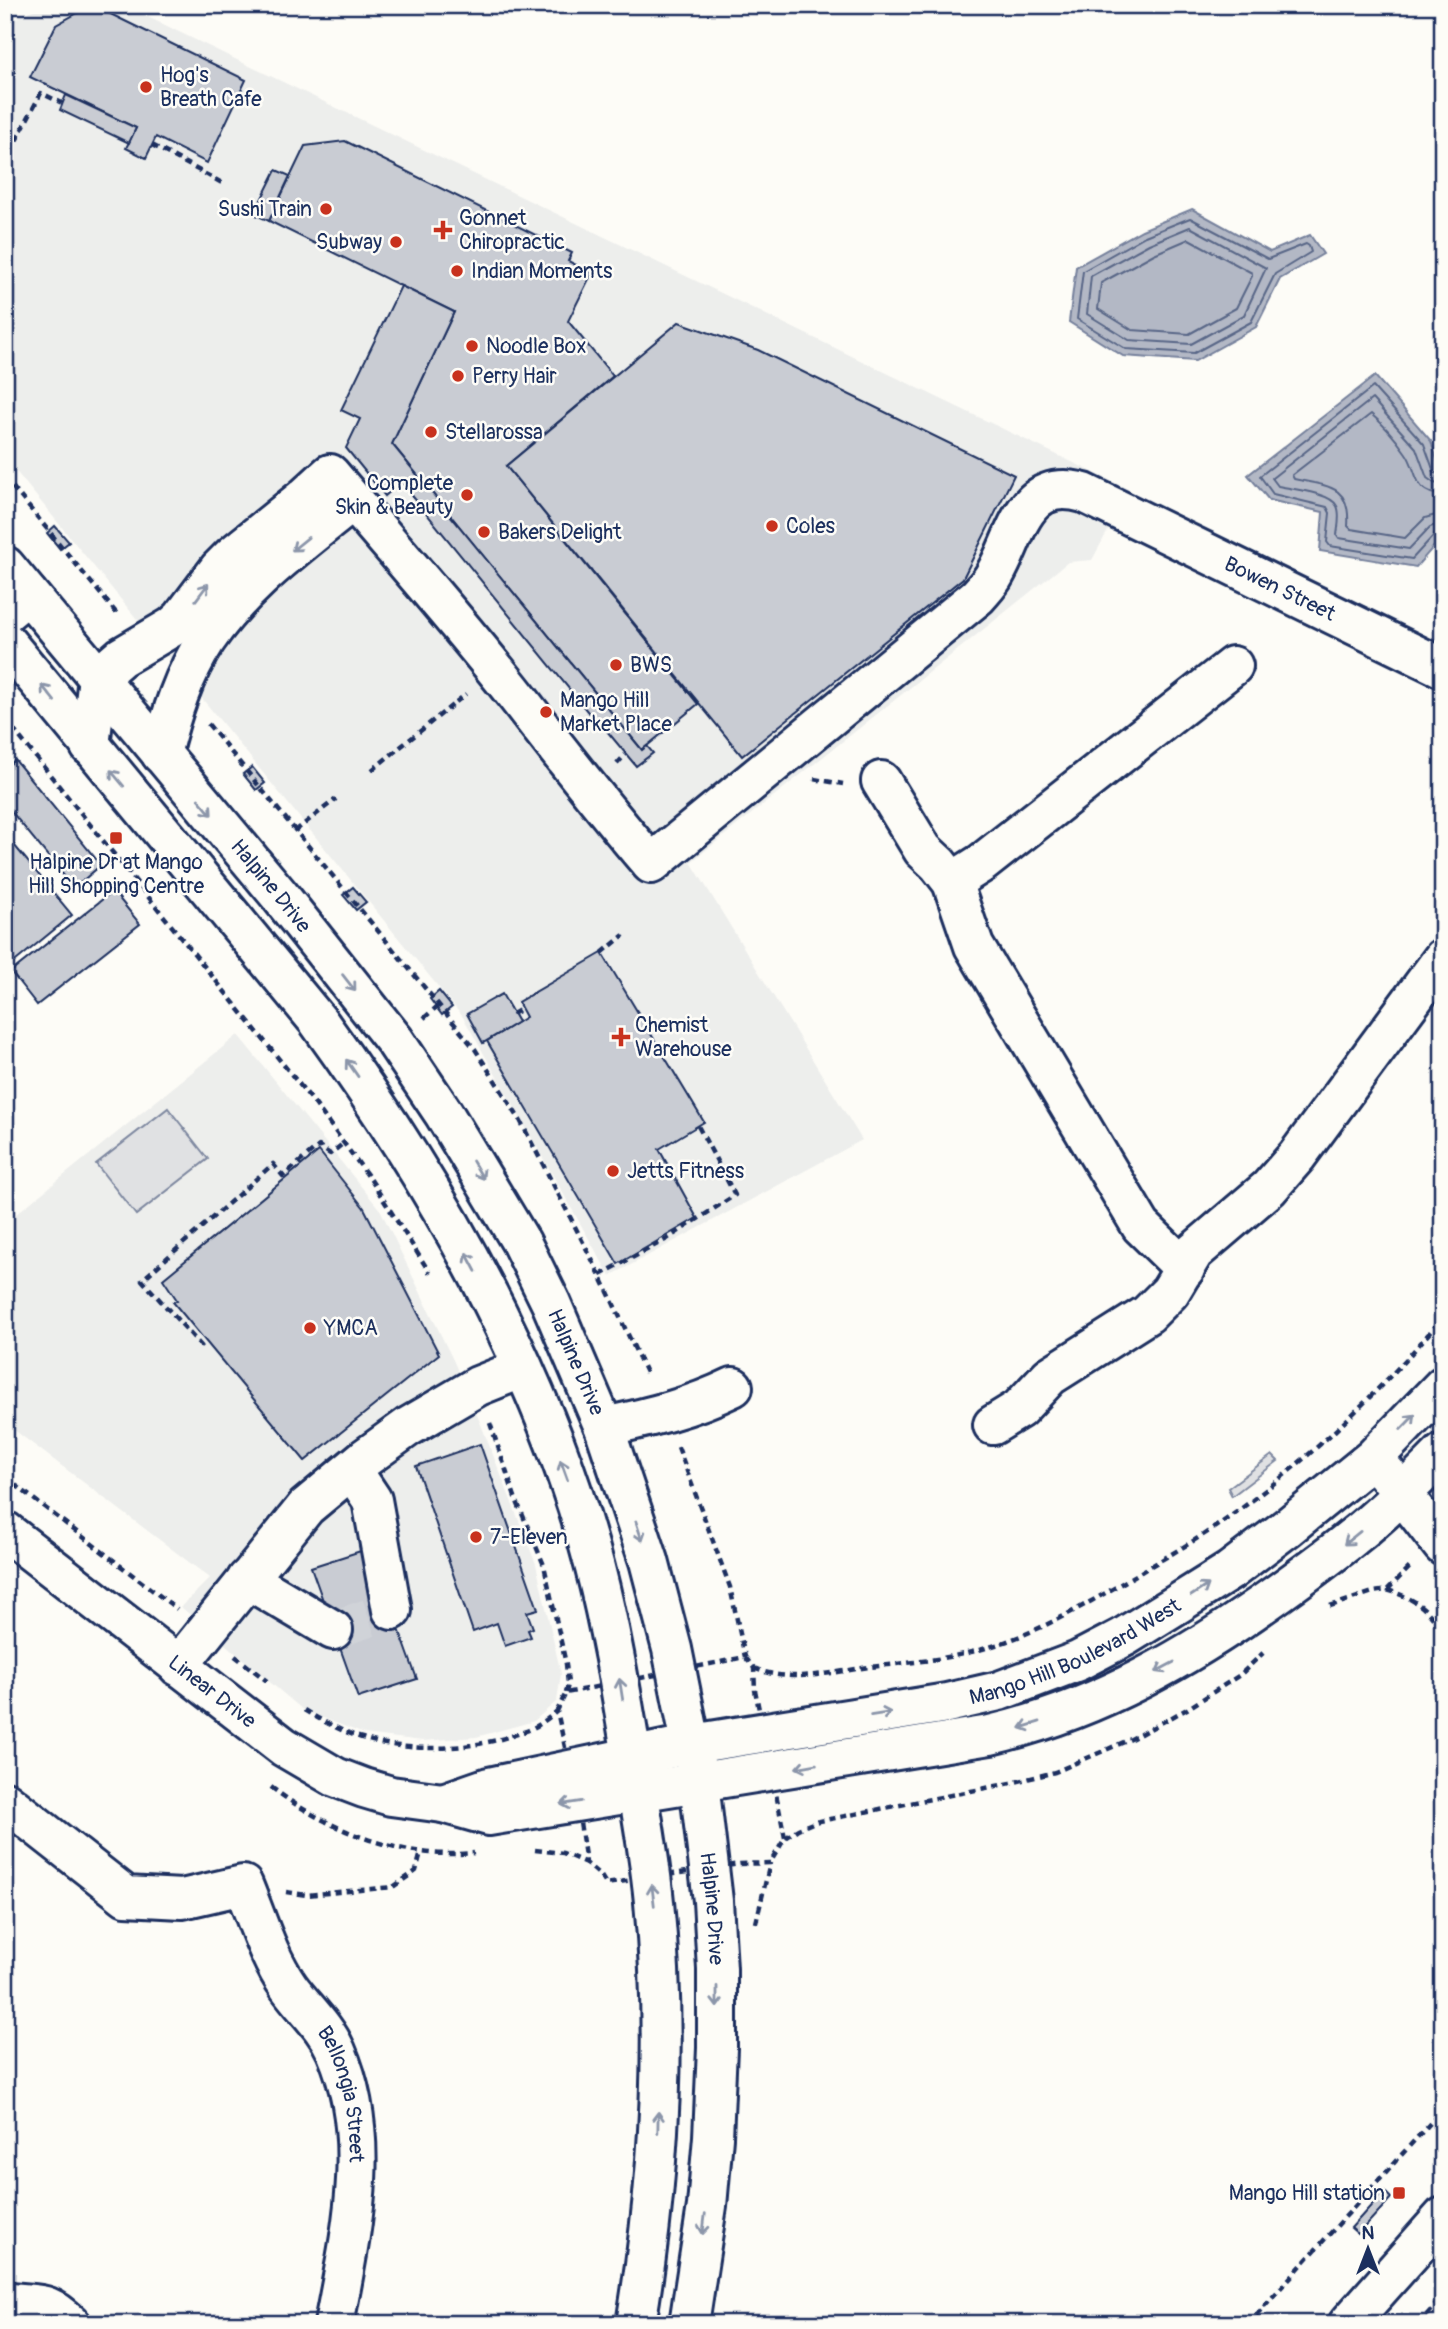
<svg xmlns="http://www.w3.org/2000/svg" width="1448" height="2329" viewBox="0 0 1448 2329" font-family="Pangolin,sans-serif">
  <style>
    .built { fill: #edeeec }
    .green { fill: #e0e1e3; stroke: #7e88a0; stroke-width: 2 }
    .water { fill: #b3b8c5; stroke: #76819c; stroke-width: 2 }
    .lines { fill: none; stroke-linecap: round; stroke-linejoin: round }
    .shore { stroke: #586687; stroke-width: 2 }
    .building { fill: #c9ccd3; stroke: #1b2f5e; stroke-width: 2 }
    .minor-tunnel { stroke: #d0d3d8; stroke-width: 38; stroke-dasharray: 38 19; stroke-linecap: butt }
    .minor-casing { stroke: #1b2f5e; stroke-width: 44 }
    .major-casing { stroke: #1b2f5e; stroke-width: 44 }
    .path { stroke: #1b2f5e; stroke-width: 4.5; stroke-dasharray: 7 5; stroke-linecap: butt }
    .minor { stroke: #fdfcf7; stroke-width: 38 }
    .major { stroke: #fdfcf7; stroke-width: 38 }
    .oneway { stroke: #8c96aa }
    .poi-dot { fill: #c8321e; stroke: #fdfcf7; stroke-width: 2.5 }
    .labels { text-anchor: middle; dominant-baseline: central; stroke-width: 5; stroke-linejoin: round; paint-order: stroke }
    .poi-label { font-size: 21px; fill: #1b2f5e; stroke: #fdfcf7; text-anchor: start }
    .street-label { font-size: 21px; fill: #1b2f5e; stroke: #fdfcf7 }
  </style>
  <rect width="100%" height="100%" fill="#fdfcf7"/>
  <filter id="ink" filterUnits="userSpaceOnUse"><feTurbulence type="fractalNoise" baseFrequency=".0143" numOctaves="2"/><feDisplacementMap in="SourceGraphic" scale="14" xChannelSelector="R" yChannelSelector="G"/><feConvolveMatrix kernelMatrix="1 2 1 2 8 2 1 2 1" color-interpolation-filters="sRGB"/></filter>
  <g filter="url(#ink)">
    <g class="built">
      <polygon points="42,5 123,5 1130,490 1092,560 1068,562 691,862 862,1140 610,1276 463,1017 5,458 5,24"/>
      <polygon points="238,1035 381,1211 454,1362 480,1422 536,1564 561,1674 557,1701 534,1721 476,1737 423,1741 364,1734 303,1710 181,1607 210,1578 5,1423 5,1223"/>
    </g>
    <g class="green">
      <polygon points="168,1108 208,1159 136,1215 96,1164"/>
      <polygon points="1272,1455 1278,1461 1232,1496 1228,1488"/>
    </g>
    <g class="water">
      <polygon points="1192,209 1270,252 1310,235 1323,254 1280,279 1256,327 1195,361 1123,356 1069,322 1076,267 1142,230"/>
      <polygon points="1375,376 1431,441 1443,478 1443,536 1416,567 1320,551 1323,512 1269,500 1248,475"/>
    </g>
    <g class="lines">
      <g class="shore">
        <polygon points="1190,218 1268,259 1306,244 1309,246 1311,252 1275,274 1251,322 1194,353 1126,349 1077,319 1083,271 1145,236"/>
        <polygon points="1190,227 1266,268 1244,315 1191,344 1129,340 1087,314 1091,276 1149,244"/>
        <polygon points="1189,239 1252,273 1252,276 1236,308 1189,334 1132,330 1098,309 1101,283 1154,254"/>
        <polyline points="1443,476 1434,472 1424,444 1373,387 1260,476 1273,494 1327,507 1330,513 1327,542 1330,546 1412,559 1435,534 1443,532"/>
        <path d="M 1443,485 L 1434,483 L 1427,478 L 1416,448 L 1372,399 L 1272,478 L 1278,486 C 1292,489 1331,493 1337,506 C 1341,514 1338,526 1337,535 L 1339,538 L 1409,549 L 1430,527 L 1443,523"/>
        <path d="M 1443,495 C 1411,494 1419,470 1405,452 C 1396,439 1383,424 1371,414 L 1292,475 L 1294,479 C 1328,486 1351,485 1348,526 L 1351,529 L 1405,538 L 1425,518 L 1443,513"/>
      </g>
    </g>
    <g class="building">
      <polygon points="92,5 246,80 207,163 156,137 146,158 126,148 136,128 30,77 56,25"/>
      <polygon points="5,68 15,71 5,104"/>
      <polygon points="66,95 136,128 129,143 60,110"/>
      <polygon points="345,141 572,253 568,261 592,273 568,321 613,376 506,466 698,704 642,750 392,444 454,312 269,221 305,146"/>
      <polygon points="276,170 290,176 269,221 254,214"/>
      <polygon points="401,286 454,312 392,444 642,750 647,746 653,753 636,766 602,725 600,727 401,482 385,496 346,448 360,419 341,410"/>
      <polygon points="679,322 758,350 1014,475 963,578 742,756 506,466"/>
      <polygon points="55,526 69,542 60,549 47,533"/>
      <polygon points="15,760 101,865 74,888 5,804 5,768"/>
      <polygon points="252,767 265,783 256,790 243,774"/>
      <polygon points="5,834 72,915 5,970"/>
      <polygon points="353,887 366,902 356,910 343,895"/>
      <polygon points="113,891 140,924 37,1005 11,972"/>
      <polygon points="602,953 704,1122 659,1149 697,1218 618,1264 487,1041 526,1017 518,1002"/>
      <polygon points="439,991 452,1007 442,1015 430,999"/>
      <polygon points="502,994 518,1022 483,1043 467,1014"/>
      <polygon points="319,1151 364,1208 439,1354 305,1461 173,1302 177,1300 163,1279"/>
      <polygon points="480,1444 538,1609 527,1612 533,1628 528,1630 531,1637 505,1646 497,1623 473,1632 416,1466"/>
      <polygon points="370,1548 417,1679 358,1698 311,1567"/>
      <polygon points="1384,2191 1391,2198 1358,2234 1351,2228"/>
    </g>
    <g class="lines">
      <polyline class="minor-tunnel" points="333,1630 392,1610"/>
      <g class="minor-casing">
        <g id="minor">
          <polyline points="5,613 28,594"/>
          <path id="s1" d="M 90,746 L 98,677 L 121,657 L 172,627 L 182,618 L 219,569 L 233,555 L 306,496 L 330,474 C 393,548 458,621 518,698 C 561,754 605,810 651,864 L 978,596 C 984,589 991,582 995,574 C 1018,534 1023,476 1084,493 L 1443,668"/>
          <path d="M 161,754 C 171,715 183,675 206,640 C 244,584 301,544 353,501"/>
          <polyline points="881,781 923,850 938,864 952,882 974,946 1141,1226 1185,1269"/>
          <polyline points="952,882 982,863 1233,666"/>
          <polyline points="993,1425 1019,1409 1050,1376 1148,1314 1170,1292 1194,1252 1269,1188 1297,1156 1443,958"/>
          <path d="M 604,1427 C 650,1417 690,1408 733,1387"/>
          <polyline points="352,1470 372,1500 392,1610"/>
          <polyline points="1386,1473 1443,1546"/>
          <path id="s2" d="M 5,1531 L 284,1747 L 335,1777 L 364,1788 L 391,1796 L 443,1803 L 489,1816 L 990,1735 C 1098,1710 1191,1656 1280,1592 C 1305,1574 1330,1556 1353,1537 C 1385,1512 1414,1482 1443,1453"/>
          <polyline points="247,1579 333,1630"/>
          <polyline points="178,1666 306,1507 365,1458 408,1427 478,1386 523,1368"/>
          <path id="s3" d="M 5,1801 L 126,1896 L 182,1899 L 243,1885 C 257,1919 268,1957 289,1987 C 305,2009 325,2026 336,2051 C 374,2138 351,2234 334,2324"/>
          <path id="s4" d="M 443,1803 L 489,1787 L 692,1744 L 947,1703 L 999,1691 L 1078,1661 L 1124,1637 L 1179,1603 L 1230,1571 L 1288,1527 L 1373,1458 L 1443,1386"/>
          <path d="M 5,2301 C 38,2307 43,2297 71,2324"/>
          <polyline points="1348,2324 1443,2217"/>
        </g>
      </g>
      <g class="major-casing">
        <g id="major">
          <path id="s5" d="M 5,566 L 280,896 L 395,1041 L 444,1114 L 521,1242 L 551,1303 L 604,1427 L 649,1561 L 672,1649 L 699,1783 L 713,1901 L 717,1969 L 717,2048 L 713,2137 L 707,2206 L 689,2324"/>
          <path d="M 5,641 L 318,1021 C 391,1122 458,1227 511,1341 C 545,1413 575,1490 595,1568 C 610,1626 620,1685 630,1745 C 639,1797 649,1850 654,1902 C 668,2042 659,2186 636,2324"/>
        </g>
      </g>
      <g class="path">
        <polyline points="152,145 222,183"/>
        <polyline points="5,162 41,93 62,103"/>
        <polyline points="5,478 118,615"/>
        <polyline points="5,719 312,1100 371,1180 430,1273"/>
        <polyline points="208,724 475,1049 520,1120 600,1275 648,1377"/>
        <polyline points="617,764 626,754"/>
        <polyline points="372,770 466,694"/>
        <polyline points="814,779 843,784"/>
        <polyline points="295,831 336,799"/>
        <polyline points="602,953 624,935"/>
        <polyline points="513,1014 521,1009"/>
        <polyline points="424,1018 439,1005"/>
        <polyline points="600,1275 667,1239 735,1195 698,1126"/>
        <polyline points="202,1347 142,1280 273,1164 283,1176 319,1146 330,1154 344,1143"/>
        <polyline points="490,1423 515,1497 544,1565 566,1664 568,1684 566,1693"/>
        <polyline points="678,1447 730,1587 745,1657"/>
        <polyline points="5,1477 177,1609"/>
        <path d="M 1387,1590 C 1414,1598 1430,1609 1443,1634"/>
        <polyline points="1330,1606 1373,1592 1387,1590 1410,1567"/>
        <polyline points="235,1656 267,1681"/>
        <polygon points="745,1657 754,1668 755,1690 785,1838 770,1863 740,1864 606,1884 601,1876 586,1863 577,1802 557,1711 566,1693"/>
        <path d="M 754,1668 C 789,1684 833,1672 869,1667 C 906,1663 943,1660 979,1650 C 1038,1634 1089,1603 1141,1572 C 1171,1554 1202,1537 1231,1516 C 1310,1459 1380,1392 1443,1317"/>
        <path d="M 304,1710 C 322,1721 341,1731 362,1738 C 412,1754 476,1750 526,1731 C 537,1727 548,1719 557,1711"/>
        <path d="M 271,1787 C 327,1830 402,1860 474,1853"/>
        <polyline points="785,1838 798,1829 815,1822 1011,1783 1055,1772 1131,1739 1187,1709 1240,1675 1263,1653"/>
        <polyline points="535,1850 563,1853 586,1863"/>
        <polyline points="286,1892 306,1895 393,1887 416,1871 421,1852"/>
        <polyline points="756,1923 770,1863"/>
        <polyline points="1248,2324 1443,2109"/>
        <polyline points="1418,2324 1443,2297"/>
      </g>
      <use href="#minor" class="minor"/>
      <use href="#major" class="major"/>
    </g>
    <defs><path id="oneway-shaft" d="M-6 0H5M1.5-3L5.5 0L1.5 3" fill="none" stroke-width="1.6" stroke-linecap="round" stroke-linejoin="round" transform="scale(1.75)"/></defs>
    <g class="oneway">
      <use href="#oneway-shaft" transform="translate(300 544) rotate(141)"/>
      <use href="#oneway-shaft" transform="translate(202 592) rotate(-53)"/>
      <use href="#oneway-shaft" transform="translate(48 693) rotate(-129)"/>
      <use href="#oneway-shaft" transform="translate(117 778) rotate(-130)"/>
      <use href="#oneway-shaft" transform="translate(205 807) rotate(50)"/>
      <use href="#oneway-shaft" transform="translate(349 983) rotate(52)"/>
      <use href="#oneway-shaft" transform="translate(352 1068) rotate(-125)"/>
      <use href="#oneway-shaft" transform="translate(478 1170) rotate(59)"/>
      <use href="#oneway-shaft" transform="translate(471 1262) rotate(-118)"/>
      <use href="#oneway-shaft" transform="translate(1408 1422) rotate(-46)"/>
      <use href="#oneway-shaft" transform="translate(564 1470) rotate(-110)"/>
      <use href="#oneway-shaft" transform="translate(639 1531) rotate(72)"/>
      <use href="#oneway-shaft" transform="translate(1352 1538) rotate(141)"/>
      <use href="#oneway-shaft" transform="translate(1200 1590) rotate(-33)"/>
      <use href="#oneway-shaft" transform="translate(1165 1667) rotate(152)"/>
      <use href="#oneway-shaft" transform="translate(621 1689) rotate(-99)"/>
      <use href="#oneway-shaft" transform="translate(881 1714) rotate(-9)"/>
      <use href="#oneway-shaft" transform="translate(1030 1725) rotate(163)"/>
      <use href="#oneway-shaft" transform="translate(806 1766) rotate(170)"/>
      <use href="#oneway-shaft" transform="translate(571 1803) rotate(171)"/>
      <use href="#oneway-shaft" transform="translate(653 1895) rotate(-97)"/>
      <use href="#oneway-shaft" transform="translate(717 1997) rotate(90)"/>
      <use href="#oneway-shaft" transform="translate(658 2122) rotate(-89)"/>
      <use href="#oneway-shaft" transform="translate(704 2224) rotate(97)"/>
    </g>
  </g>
  <g class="poi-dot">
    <circle cx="146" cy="87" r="7"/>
    <circle cx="326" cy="209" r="7"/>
    <path d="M439.5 219.5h7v7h7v7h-7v7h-7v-7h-7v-7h7z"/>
    <circle cx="396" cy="242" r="7"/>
    <circle cx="457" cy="271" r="7"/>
    <circle cx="472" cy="346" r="7"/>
    <circle cx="458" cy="376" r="7"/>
    <circle cx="431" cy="432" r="7"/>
    <circle cx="467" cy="495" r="7"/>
    <circle cx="772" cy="526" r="7"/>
    <circle cx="484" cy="532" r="7"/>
    <circle cx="616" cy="665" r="7"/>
    <circle cx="546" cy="712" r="7"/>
    <rect x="109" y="831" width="14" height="14" rx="3.5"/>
    <path d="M617.5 1026.5h7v7h7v7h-7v7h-7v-7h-7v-7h7z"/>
    <circle cx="613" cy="1171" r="7"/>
    <circle cx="310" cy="1328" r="7"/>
    <circle cx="476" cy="1537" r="7"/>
    <rect x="1392" y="2186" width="14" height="14" rx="3.5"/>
  </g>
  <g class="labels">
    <g class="poi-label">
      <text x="160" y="75">Hog's<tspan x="160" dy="24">Breath Cafe</tspan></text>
      <text x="312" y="209" text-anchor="end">Sushi Train</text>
      <text x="459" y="218">Gonnet<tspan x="459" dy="24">Chiropractic</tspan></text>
      <text x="382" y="242" text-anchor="end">Subway</text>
      <text x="471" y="271">Indian Moments</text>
      <text x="486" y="346">Noodle Box</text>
      <text x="472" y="376">Perry Hair</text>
      <text x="445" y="432">Stellarossa</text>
      <text x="453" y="483" text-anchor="end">Complete<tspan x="453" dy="24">Skin &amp; Beauty</tspan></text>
      <text x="786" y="526">Coles</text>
      <text x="498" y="532">Bakers Delight</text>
      <text x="630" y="665">BWS</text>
      <text x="560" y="700">Mango Hill<tspan x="560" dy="24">Market Place</tspan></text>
      <text x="116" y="862" text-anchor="middle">Halpine Dr at Mango<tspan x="116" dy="24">Hill Shopping Centre</tspan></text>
      <text x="635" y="1025">Chemist<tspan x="635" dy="24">Warehouse</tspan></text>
      <text x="627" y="1171">Jetts Fitness</text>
      <text x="324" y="1328">YMCA</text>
      <text x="490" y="1537">7-Eleven</text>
      <text x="1385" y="2193" text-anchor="end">Mango Hill station</text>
    </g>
    <g class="street-label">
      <text stroke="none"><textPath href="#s1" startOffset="1690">Bowen Street</textPath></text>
      <text stroke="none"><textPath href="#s5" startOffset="416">Halpine Drive</textPath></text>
      <text stroke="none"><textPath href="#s5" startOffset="984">Halpine Drive</textPath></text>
      <text stroke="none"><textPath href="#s4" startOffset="653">Mango Hill Boulevard West</textPath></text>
      <text stroke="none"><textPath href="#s2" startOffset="262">Linear Drive</textPath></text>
      <text stroke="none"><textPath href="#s5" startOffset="1550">Halpine Drive</textPath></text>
      <text stroke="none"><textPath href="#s3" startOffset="508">Bellongia Street</textPath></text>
    </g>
  </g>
  <rect width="1448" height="2329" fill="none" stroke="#fdfcf7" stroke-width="28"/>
  <rect x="14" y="14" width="1420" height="2301" fill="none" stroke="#1b2f5e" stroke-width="2.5" filter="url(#ink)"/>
  <g transform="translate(1368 2249)" stroke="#fdfcf7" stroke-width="5" paint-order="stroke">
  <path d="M0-5L12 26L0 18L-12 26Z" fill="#1b2f5e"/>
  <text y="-10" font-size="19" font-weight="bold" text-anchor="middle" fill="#1b2f5e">N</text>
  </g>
</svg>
